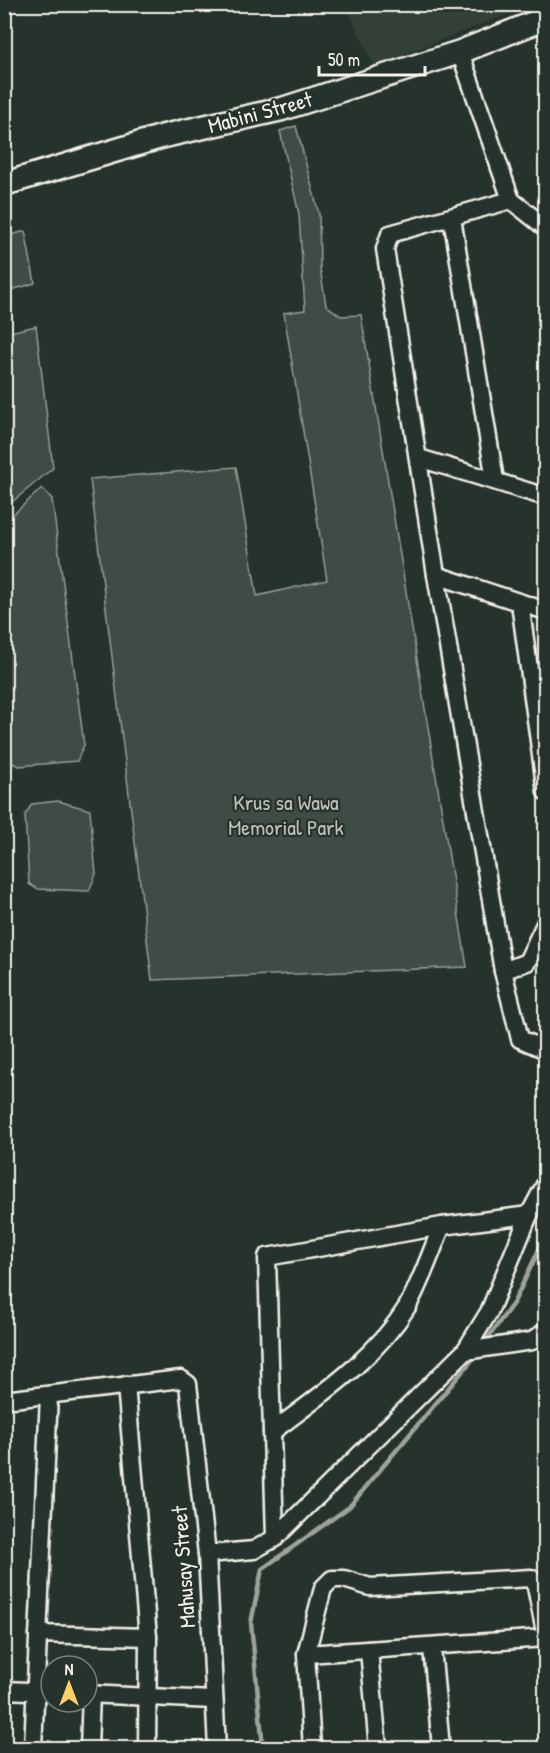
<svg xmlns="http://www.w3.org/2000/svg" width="550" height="1753" viewBox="0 0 550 1753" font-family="'Patrick Hand',sans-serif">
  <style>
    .built { fill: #333f39 }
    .green { fill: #414b45; stroke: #9a9e96; stroke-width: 1.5 }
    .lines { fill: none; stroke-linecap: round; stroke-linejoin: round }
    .stream { stroke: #9fa39b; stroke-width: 4.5 }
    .street-casing { stroke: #f4f1e8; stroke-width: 21 }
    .secondary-casing { stroke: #f4f1e8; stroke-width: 27 }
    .street { stroke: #26332d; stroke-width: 16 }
    .secondary { stroke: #26332d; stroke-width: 22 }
    .labels { text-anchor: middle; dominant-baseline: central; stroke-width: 4.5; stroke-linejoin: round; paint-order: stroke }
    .street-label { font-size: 22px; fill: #f4f1e8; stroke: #26332d }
    .park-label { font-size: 22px; fill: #bebfb7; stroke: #26332d }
  </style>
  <rect width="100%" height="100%" fill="#26332d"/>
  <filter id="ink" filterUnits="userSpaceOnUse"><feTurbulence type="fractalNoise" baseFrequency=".0167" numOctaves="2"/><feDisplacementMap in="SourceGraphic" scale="12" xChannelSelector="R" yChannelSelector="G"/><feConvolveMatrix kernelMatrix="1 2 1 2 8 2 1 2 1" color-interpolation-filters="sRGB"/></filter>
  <g filter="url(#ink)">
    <polygon class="built" points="346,5 532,5 374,66"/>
    <g class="green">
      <polygon points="296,126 319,214 320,268 326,305 341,316 361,315 467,967 152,980 90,479 236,467 257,596 327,580 284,313 305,310 299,214 280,131"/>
      <polygon points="25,231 35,283 5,292 5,237"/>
      <polygon points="36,326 53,468 5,508 5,333"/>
      <polygon points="42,488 52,499 84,745 77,761 19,766 10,762 4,691 5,522"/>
      <polygon points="58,801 90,810 96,874 89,891 37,889 29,884 25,815 32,804"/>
    </g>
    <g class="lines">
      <g class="stream">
        <polyline points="485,1342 514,1302 546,1235"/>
        <polyline points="263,1748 251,1623 262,1569 349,1507 477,1354"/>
      </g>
      <g class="street-casing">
        <g id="street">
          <polyline points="460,52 511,200 546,228"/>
          <polyline points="511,200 390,234 385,249 436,575 503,971 520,1039 546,1050"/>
          <polyline points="452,218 495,480"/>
          <polyline points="419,458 546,497"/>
          <polyline points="436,575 546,611"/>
          <polyline points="520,603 546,792"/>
          <polyline points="503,971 527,962 546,922"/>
          <polyline points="465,1351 532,1341 546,1331"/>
          <polyline points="126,1385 148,1637 147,1748"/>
          <polyline points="4,1400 181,1379 188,1384 207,1554 217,1748"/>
          <path d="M 272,1432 C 319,1396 375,1359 407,1307 C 421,1282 431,1252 442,1226"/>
          <polyline points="275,1538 267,1257 442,1226 529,1215"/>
          <polyline points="207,1554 254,1550 275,1538 465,1351 489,1312 529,1215 546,1183"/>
          <polyline points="38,1634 148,1637"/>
          <polyline points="432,1647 441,1748"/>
          <polyline points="369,1650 378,1748"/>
          <polyline points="306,1654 546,1638"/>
          <polyline points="4,1690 51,1692"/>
          <polyline points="87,1694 213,1700"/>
          <polyline points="33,1748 49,1395"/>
          <polyline points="89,1748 91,1694"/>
          <polyline points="312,1748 306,1654 323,1588 332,1579 344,1579 370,1587 531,1578 535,1582 546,1637"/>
        </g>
      </g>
      <g class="secondary-casing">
        <polyline id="secondary" points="4,184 164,136 282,109 460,52 546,18"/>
      </g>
      <use href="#street" class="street"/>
      <use href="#secondary" class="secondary"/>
    </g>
  </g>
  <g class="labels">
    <g class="street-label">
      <text transform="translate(260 112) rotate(-15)">Mabini Street</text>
      <text transform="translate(183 1567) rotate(-94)">Mahusay Street</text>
    </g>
    <g class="park-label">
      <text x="286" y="802">Krus sa Wawa<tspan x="286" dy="25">Memorial Park</tspan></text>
    </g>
  </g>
  <rect width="550" height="1753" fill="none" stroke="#26332d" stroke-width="24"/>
  <rect x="12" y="12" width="526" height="1729" fill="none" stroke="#f4f1e8" stroke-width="2" filter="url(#ink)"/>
  <g transform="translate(69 1684)"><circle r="28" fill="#26332d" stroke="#787f78" stroke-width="1.5"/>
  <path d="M0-4.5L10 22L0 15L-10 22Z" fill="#ffd166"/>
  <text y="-9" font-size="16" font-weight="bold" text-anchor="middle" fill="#f4f1e8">N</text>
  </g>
  <path d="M319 66v9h106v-9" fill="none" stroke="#f4f1e8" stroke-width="3"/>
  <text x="328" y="66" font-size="18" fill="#f4f1e8" stroke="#26332d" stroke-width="4.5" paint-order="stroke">50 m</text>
</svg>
